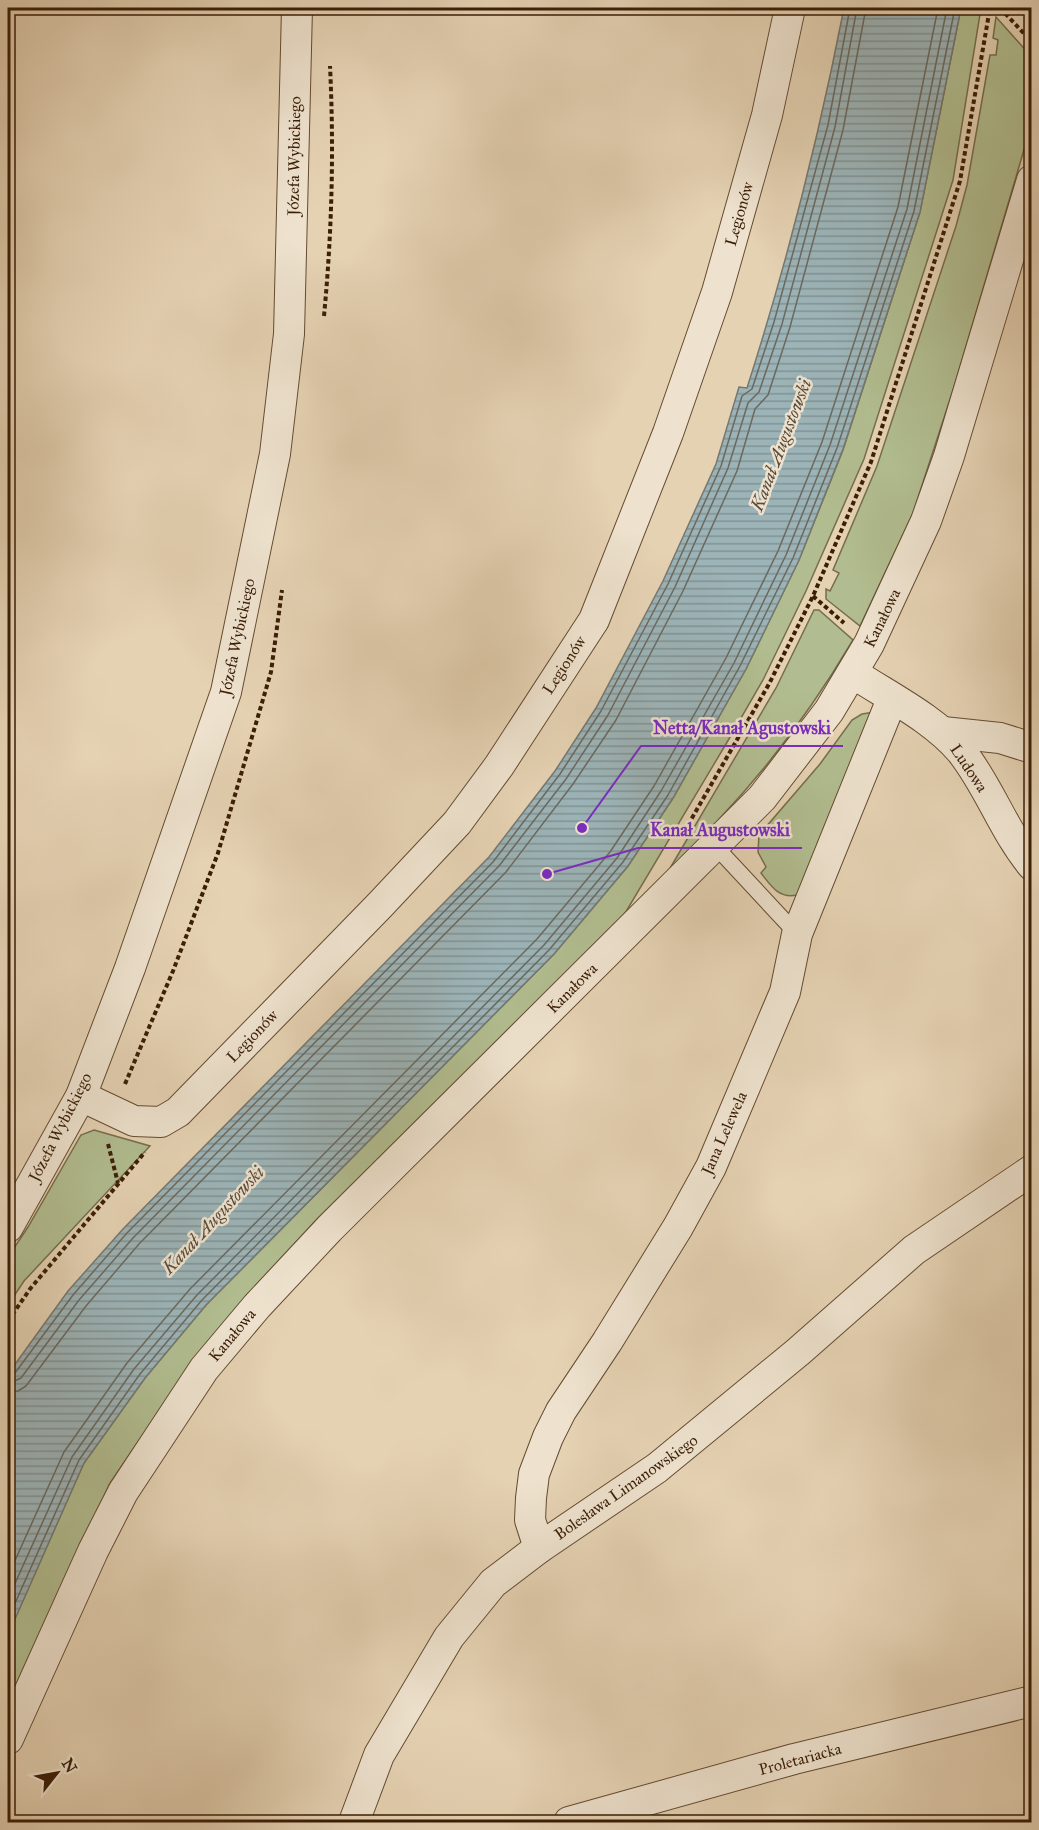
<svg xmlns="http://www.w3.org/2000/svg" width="1039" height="1830" viewBox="0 0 1039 1830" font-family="'IM FELL Great Primer',serif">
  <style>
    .green { fill: #b1bd90; stroke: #766e4b; stroke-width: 1.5 }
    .water { fill: url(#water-rules); stroke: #757871; stroke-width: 1.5 }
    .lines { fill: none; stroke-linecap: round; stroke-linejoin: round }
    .shore { stroke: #6b695f; stroke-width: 1.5 }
    .lane-casing { stroke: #654b31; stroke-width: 17 }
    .street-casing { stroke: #654b31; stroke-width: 32 }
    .path { stroke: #3a1e06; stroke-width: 4; stroke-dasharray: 4.5 3; stroke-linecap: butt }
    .lane { stroke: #eee2ce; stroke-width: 15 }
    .street { stroke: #eee2ce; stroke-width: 30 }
    .labels { text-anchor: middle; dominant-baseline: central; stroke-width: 5; stroke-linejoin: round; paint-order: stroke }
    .street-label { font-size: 16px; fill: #3a1e06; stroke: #eee2ce }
    .water-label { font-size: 18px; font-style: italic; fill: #574b3b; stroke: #eee2ce }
    .leader { fill: none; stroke: #7b2cbf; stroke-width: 2 }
    .callout-dot { fill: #7b2cbf; stroke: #eee2ce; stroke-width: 2 }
    .callout-label { font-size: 18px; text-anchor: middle; font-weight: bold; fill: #7b2cbf; stroke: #eee2ce; stroke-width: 5; stroke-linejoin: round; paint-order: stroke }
  </style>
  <defs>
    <pattern id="water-rules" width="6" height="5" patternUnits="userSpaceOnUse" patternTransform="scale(1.5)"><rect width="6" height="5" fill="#9cb4b8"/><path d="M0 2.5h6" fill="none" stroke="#809294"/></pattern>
  </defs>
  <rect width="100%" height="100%" fill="#e5d2b3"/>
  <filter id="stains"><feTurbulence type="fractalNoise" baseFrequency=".00333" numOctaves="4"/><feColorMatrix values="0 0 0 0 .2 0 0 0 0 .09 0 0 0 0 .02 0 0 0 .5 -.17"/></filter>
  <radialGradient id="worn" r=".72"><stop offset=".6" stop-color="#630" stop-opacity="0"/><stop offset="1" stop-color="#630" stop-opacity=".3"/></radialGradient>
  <g class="green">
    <polygon points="961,8 981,8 953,180 864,459 806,591 763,680 726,744 624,915 319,1217 247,1295 192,1362 110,1483 8,1703 8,1635 25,1593 84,1463 145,1378 206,1305 554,954 628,866 673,798 746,669 799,560 843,450 920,212"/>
    <polygon points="996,17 1031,56 1031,126 954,387 913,513 860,626 826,599 826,589 830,591 839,573 833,570 877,466 956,226 967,185 990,55 996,55 998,40 993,38"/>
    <path d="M 814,610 L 819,610 L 853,640 C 815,704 772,763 721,817 C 704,835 688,854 669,870 L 776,688 Z"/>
    <path d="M 875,712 L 797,895 C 779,899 771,886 761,873 L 766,867 L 758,852 L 759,835 L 820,764 L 852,720 L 862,714 Z"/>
    <polygon points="94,1130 150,1146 24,1281 8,1305 8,1257 28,1227 81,1135"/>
  </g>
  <path class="water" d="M 844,8 L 961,8 L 920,212 L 843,449 L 799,560 L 746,669 L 673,798 L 628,866 L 554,954 L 206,1305 L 145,1378 L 84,1463 L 8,1635 L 8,1374 L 68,1291 L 123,1229 L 489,857 L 555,771 L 596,708 L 663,581 L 716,464 L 739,387 L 747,388 C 787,263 819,136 844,8 Z"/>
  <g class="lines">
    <g class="shore">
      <polyline points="8,1376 15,1373 73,1295 127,1233 493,862 560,774 601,711 668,584 721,466 742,396 752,389 774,322 828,125 850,8"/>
      <polyline points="8,1384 21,1378 79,1300 133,1238 499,866 566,779 608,715 675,587 728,468 748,403 759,392 782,324 835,127 857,8"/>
      <polyline points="8,1393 18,1391 26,1386 86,1306 139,1244 506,872 573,784 616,720 683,591 737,471 755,409 768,395 790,327 843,130 866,8"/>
      <polyline points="8,1576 64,1452 127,1363 190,1289 537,939 610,852 654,786 726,658 778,551 822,442 898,207 938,8"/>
      <polyline points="8,1599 72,1457 134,1369 197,1295 544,945 617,858 661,791 734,663 786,555 830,445 907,209 947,8"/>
      <polyline points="8,1619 79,1460 140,1374 202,1300 549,950 623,862 668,795 740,666 793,558 837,448 914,211 955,8"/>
    </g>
    <g class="lane-casing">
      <polyline id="lane" points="716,847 797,934"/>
    </g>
    <g class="street-casing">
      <g id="street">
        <path d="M 853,673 C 889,697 933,718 961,751 C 989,786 1003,830 1032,865"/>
        <polyline points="943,732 1000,738 1032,748"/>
        <polyline points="81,1096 134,1121 161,1122 178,1112 380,905 457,823 499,766 594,620 668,433 717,292 767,115 790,8"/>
        <polyline points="8,1227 81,1096 130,968 226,692 275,454 289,334 297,8"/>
        <polyline points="539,1548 530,1520 531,1498 534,1474 548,1437 561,1411 607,1342 678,1227 711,1167 785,992 797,934 892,699"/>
        <polyline points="8,1739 93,1551 123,1492 204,1369 257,1306 329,1229 762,798 829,711 869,644 926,521 949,456 1032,180"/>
        <polyline points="354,1822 379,1755 449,1637 493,1583 539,1548 657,1468 798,1352 914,1250 1032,1170"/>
        <polyline points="569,1822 794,1759 1032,1701"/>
      </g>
    </g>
    <g class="path">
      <polyline points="1000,8 1032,42"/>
      <path d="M 324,316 C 332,232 334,149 330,66"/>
      <polyline points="813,596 844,623"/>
      <polyline points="688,825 769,684 813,596 871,462 960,181 990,8"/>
      <polyline points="125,1084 173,971 218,853 271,672 282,590"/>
      <polyline points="108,1144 118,1183"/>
      <polyline points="8,1321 30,1289 145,1152"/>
    </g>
    <use href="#lane" class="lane"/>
    <use href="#street" class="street"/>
  </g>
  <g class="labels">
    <g class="street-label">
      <text transform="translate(294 156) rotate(-89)">Józefa Wybickiego</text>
      <text transform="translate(739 214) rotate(-74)">Legionów</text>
      <text transform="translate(882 618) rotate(-64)">Kanałowa</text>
      <text transform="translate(237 637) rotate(-78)">Józefa Wybickiego</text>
      <text transform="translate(564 665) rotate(-57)">Legionów</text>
      <text transform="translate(969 768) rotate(56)">Ludowa</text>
      <text transform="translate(572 988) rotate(-45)">Kanałowa</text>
      <text transform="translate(252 1036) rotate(-46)">Legionów</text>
      <text transform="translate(60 1127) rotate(-63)">Józefa Wybickiego</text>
      <text transform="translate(724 1133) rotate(-66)">Jana Lelewela</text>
      <text transform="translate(232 1335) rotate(-50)">Kanałowa</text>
      <text transform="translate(626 1487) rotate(-35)">Bolesława Limanowskiego</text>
      <text transform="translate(800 1759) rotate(-15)">Proletariacka</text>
    </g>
    <g class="water-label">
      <text transform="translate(781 445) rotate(-69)">Kanał Augustowski</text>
      <text transform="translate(213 1220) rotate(-47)">Kanał Augustowski</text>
    </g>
  </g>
  <path class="leader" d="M582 828L641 746H843M547 874L638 848H802"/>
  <g class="callout-dot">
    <circle cx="582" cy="828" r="6"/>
    <circle cx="547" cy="874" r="6"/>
  </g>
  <g class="callout-label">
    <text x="742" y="734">Netta/Kanał Agustowski</text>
    <text x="720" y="836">Kanał Augustowski</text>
  </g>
  <rect width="1039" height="1830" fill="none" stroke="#e5d2b3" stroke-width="30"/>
  <rect x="9" y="9" width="1021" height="1812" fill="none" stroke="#3a1e06" stroke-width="3"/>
  <rect x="15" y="15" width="1009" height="1800" fill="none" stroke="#3a1e06" stroke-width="1.5"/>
  <g transform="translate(57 1773) rotate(59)" stroke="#eee2ce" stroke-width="4.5" paint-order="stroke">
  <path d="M0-4.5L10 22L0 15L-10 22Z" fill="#3a1e06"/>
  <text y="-9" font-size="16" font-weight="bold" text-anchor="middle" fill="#3a1e06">N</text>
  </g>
  <rect width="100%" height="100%" filter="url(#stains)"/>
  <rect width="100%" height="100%" fill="url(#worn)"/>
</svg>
